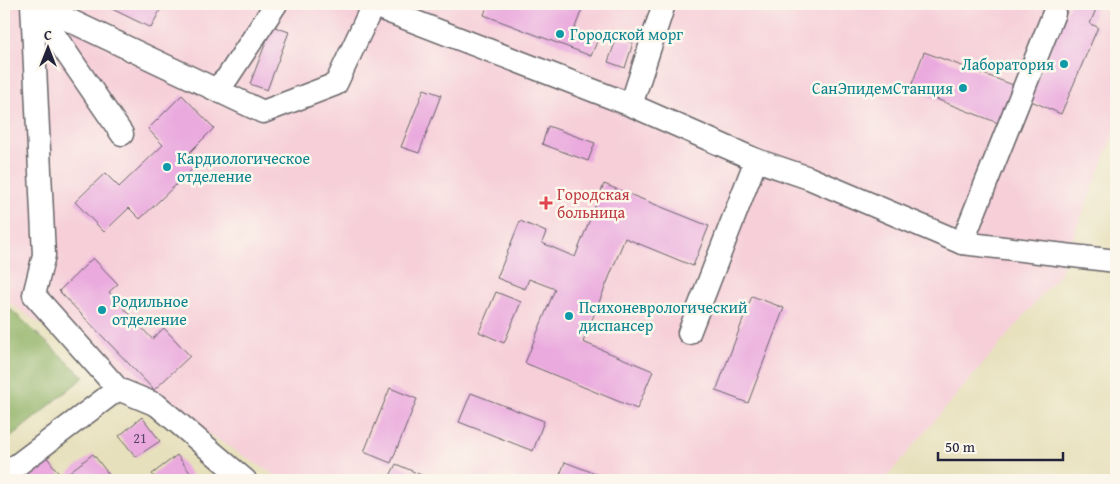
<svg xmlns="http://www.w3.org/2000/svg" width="1120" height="484" viewBox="0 0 1120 484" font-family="'Gentium Book Plus',serif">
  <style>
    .built { fill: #f6cfd9 }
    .forest { fill: #91b266; stroke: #5a6a50 }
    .building { fill: #eaaade }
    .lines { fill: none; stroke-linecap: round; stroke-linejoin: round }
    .minor-casing { stroke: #676468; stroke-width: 25 }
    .minor { stroke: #fff; stroke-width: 22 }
    .culture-dot { fill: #0f9aa8; stroke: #fbf7ec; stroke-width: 2 }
    .health-dot { fill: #e0444e; stroke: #fbf7ec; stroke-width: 2 }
    .labels { text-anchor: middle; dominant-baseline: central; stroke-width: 5; stroke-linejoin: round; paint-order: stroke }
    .number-label { font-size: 14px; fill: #544464 }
    .culture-label { font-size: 16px; fill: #0d838f; stroke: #fbf7ec; text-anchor: start }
    .health-label { font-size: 16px; fill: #be3a42; stroke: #fbf7ec; text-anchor: start }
  </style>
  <rect width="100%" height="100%" fill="#fbf7ec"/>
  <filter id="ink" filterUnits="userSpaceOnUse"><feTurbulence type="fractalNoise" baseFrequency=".02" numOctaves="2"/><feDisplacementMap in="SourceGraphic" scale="10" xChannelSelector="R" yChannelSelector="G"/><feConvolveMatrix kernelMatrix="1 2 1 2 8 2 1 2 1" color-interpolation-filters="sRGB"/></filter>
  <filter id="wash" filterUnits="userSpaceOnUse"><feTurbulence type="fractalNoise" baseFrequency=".0096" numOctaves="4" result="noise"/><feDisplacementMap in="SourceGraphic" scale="20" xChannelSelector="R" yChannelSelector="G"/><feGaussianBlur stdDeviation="1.12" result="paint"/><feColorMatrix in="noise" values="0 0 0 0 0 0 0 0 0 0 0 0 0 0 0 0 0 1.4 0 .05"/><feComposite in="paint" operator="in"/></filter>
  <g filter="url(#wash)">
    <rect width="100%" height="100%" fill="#e7e0bc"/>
    <polygon class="built" points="4,4 1116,4 1116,129 1058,276 884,480 283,480 142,393 4,299"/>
    <polygon class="forest" points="4,303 84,377 4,443"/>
    <g id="blocks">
      <g class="building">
        <polygon points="102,4 163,4 151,28"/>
        <polygon points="488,4 584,4 574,30 598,39 591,56 484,15"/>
        <polygon points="1070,4 1098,4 1090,24 1098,27 1061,114 1029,100"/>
        <polygon points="272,26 289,32 267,90 250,84"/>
        <polygon points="617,37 633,43 625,68 608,62"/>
        <polygon points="924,52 1016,86 1001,124 910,89"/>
        <polygon points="424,89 441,95 419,153 401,147"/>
        <polygon points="182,95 214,128 190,152 200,162 140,219 129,208 104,232 75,202 105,173 119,187 163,145 148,129"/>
        <polygon points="548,126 595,143 588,161 542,144"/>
        <polygon points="604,184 709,226 693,266 625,238 583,342 653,371 637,409 525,363 555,289 529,279 525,289 497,278 520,221 546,232 542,243 575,257"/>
        <polygon points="93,258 118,284 109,292 152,339 164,328 190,356 154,390 59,291"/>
        <polygon points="496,292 521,302 504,343 479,332"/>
        <polygon points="752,296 784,308 748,403 716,391"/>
        <polygon points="390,388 417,399 391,463 364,452"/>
        <polygon points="471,393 544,421 533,451 459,422"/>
        <polygon points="142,417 160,441 136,457 119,436"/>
        <polygon points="93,454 110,476 105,480 74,480 68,473"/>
        <polygon points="177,455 194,478 190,480 157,480 152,474"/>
        <polygon points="46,456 63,479 61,480 25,480 22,475"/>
        <polygon points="565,462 609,479 608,480 558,480"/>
        <polygon points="396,464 433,480 388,480"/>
      </g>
    </g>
  </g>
  <g filter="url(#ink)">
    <use href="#blocks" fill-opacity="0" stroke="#676468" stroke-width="1"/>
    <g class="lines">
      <g class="minor-casing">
        <g id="minor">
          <polyline points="32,4 44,255 34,295 118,389 157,405 245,480"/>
          <polyline points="33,4 122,134"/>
          <polyline points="35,4 263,112 336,84 373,5"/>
          <polyline points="369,4 631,105 756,160 809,178 962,243 1116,261"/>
          <polyline points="215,89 227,78 276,4"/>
          <polyline points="631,105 664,4"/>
          <polyline points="962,243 1054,13"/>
          <polyline points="689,333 756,160"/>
          <polyline points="4,475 118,389"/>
        </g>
      </g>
      <use href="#minor" class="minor"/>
    </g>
  </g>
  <g class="culture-dot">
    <circle cx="560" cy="34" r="5"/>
    <circle cx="1064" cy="64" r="5"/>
    <circle cx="963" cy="88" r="5"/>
    <circle cx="167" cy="167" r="5"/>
    <circle cx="102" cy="310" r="5"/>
    <circle cx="569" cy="316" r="5"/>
  </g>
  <path class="health-dot" d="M543.5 195.5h5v5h5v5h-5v5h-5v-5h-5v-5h5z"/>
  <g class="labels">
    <g class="number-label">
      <text x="140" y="438">21</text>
    </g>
    <g class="culture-label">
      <text x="570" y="34">Городской морг</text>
      <text x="1054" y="64" text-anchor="end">Лаборатория</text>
      <text x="953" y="88" text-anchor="end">СанЭпидемСтанция</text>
      <text x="177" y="158">Кардиологическое<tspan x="177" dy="18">отделение</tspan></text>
      <text x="112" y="301">Родильное<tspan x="112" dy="18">отделение</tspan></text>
      <text x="579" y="307">Психоневрологический<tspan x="579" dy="18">диспансер</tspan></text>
    </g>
    <g class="health-label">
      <text x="557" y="194">Городская<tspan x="557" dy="18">больница</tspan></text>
    </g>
  </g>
  <rect width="1120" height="484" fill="none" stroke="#fbf7ec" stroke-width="20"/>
  <g transform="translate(48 48)" stroke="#fbf7ec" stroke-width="4" paint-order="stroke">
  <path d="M0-4L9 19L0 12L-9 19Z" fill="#22223b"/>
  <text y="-8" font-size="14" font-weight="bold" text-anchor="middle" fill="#22223b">С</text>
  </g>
  <path d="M938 452v8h125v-8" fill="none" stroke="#22223b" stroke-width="2.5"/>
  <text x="945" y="452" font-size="15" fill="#22223b" stroke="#fbf7ec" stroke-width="4" paint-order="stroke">50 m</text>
</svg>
